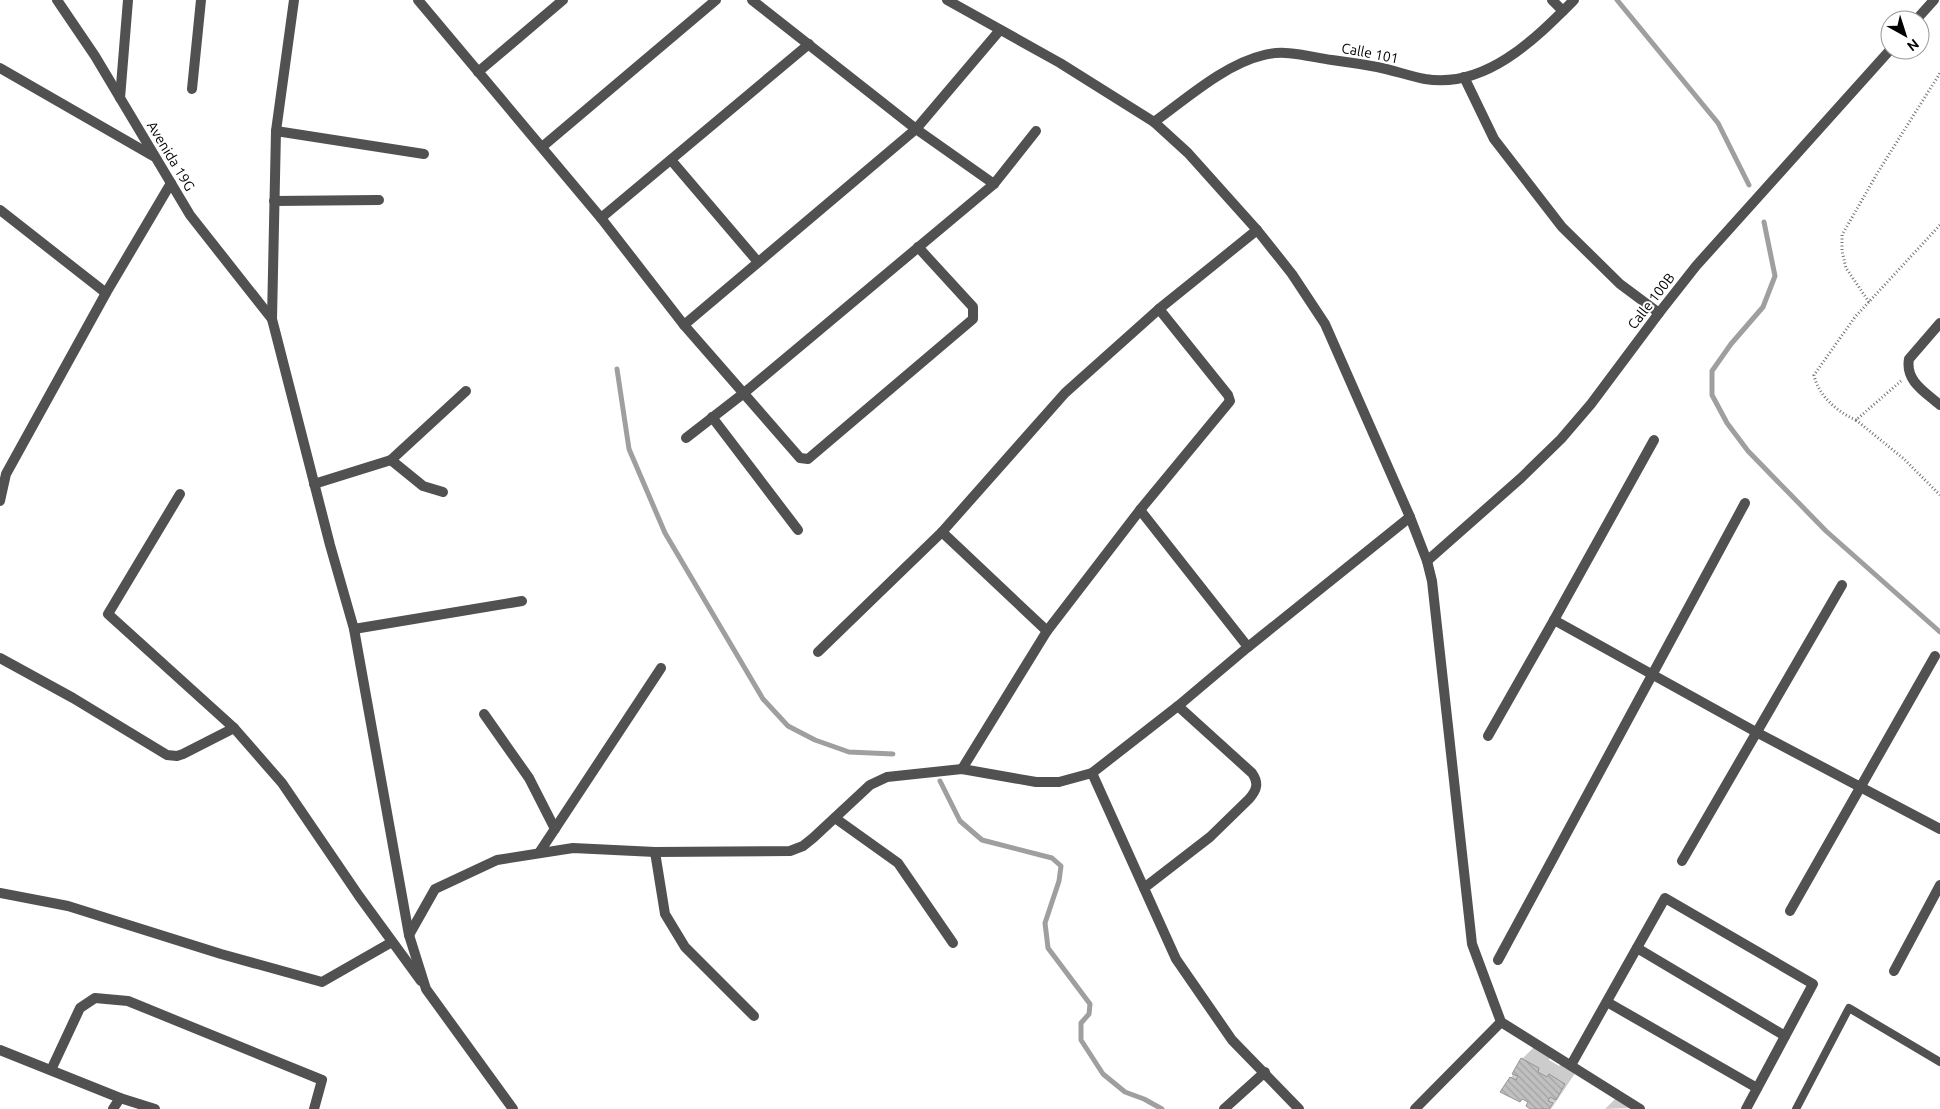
<svg xmlns="http://www.w3.org/2000/svg" width="1940" height="1109" viewBox="0 0 1940 1109" font-family="Ubuntu,sans-serif">
  <style>
    .shadow { fill: #0003 }
    .lines { fill: none; stroke-linecap: round; stroke-linejoin: round }
    .stream { stroke: #9f9f9f; stroke-width: 5 }
    .building { fill: url(#building-back-hatch); stroke: #959595 }
    .path { stroke: #737373; stroke-width: 3; stroke-dasharray: 1 2.5; stroke-linecap: butt }
    .lane { stroke: #515151; stroke-width: 8 }
    .street { stroke: #515151; stroke-width: 10 }
    .labels { text-anchor: middle; dominant-baseline: central; stroke-width: 4; stroke-linejoin: round; paint-order: stroke }
    .street-label { font-size: 14px; fill: #000; stroke: #fff }
  </style>
  <defs>
    <pattern id="building-back-hatch" width="6" height="6" patternUnits="userSpaceOnUse" patternTransform="scale(1.25)"><rect width="6" height="6" fill="#c0c0c0"/><path d="M-1 5l2 2M0 0l6 6M5-1l2 2" fill="none" stroke="#a3a3a3"/></pattern>
  </defs>
  <rect width="100%" height="100%" fill="#fff"/>
  <g class="shadow">
    <polygon points="1534,1047 1550,1056 1549,1060 1559,1066 1562,1063 1576,1072 1551,1109 1533,1109 1530,1102 1511,1078 1522,1059"/>
    <polygon points="1615,1099 1631,1108 1605,1109"/>
  </g>
  <g class="lines">
    <g class="stream">
      <polyline points="1617,0 1718,123 1749,185"/>
      <polyline points="1764,222 1775,276 1763,307 1731,344 1712,371 1712,395 1727,423 1748,451 1826,531 1940,632"/>
      <polyline points="617,369 629,449 665,533 763,699 788,726 815,740 849,752 893,754"/>
      <polyline points="940,781 960,821 982,840 1052,858 1061,866 1059,881 1045,923 1048,948 1090,1004 1089,1014 1081,1023 1081,1040 1103,1074 1125,1092 1144,1099 1162,1109"/>
    </g>
  </g>
  <polygon class="building" points="1521,1058 1539,1068 1538,1072 1547,1077 1549,1074 1565,1084 1556,1100 1550,1097 1548,1101 1553,1103 1549,1109 1530,1109 1526,1106 1528,1102 1522,1099 1520,1102 1500,1092 1510,1077 1516,1080 1518,1076 1512,1074"/>
  <g class="lines">
    <g class="path">
      <polyline points="1869,302 1846,268 1842,251 1842,235 1878,172 1940,73"/>
      <path d="M 1901,381 L 1856,420 C 1837,412 1818,395 1814,375 L 1855,317 L 1940,225"/>
      <polyline points="1856,420 1904,459 1940,495"/>
    </g>
    <polyline class="lane" points="1796,1109 1849,1008 1940,1062"/>
    <g class="street">
      <polyline points="57,0 95,56 190,215 272,319"/>
      <polyline points="294,0 276,131 272,319 330,545 354,629 409,935 426,989 513,1109"/>
      <polyline points="418,0 601,218 684,325 800,458 808,459 973,319 973,307 918,247"/>
      <polyline points="752,0 916,129 994,184"/>
      <polyline points="947,0 1060,63 1154,122 1188,153 1257,230 1292,274 1325,324 1410,517 1427,561 1432,581 1472,944 1501,1022 1640,1109"/>
      <polyline points="1552,0 1563,11"/>
      <polyline points="1916,20 1934,0"/>
      <polyline points="0,68 153,156"/>
      <polyline points="478,72 563,0"/>
      <polyline points="1464,77 1494,139 1562,227 1620,284 1659,313"/>
      <polyline points="192,89 201,0"/>
      <polyline points="120,98 128,0"/>
      <path d="M 1154,122 C 1186,99 1225,64 1264,55 C 1286,49 1310,57 1332,60 C 1347,62 1362,64 1377,67 C 1393,70 1409,76 1425,79 C 1486,89 1535,39 1574,0"/>
      <polyline points="276,131 424,154"/>
      <polyline points="542,147 716,0"/>
      <polyline points="671,160 758,262"/>
      <polyline points="274,201 379,200"/>
      <polyline points="0,210 106,293"/>
      <polyline points="601,218 809,44"/>
      <path d="M 1940,323 L 1909,359 C 1905,381 1925,392 1940,405"/>
      <polyline points="684,325 916,129 1000,30"/>
      <polyline points="712,417 798,530"/>
      <polyline points="686,438 744,393 994,184 1036,131"/>
      <polyline points="1654,440 1554,620 1756,732 1940,829"/>
      <polyline points="391,460 423,486 443,492"/>
      <polyline points="314,484 391,460 466,391"/>
      <polyline points="180,494 108,614 234,728"/>
      <polyline points="0,501 6,474 106,293 171,183"/>
      <polyline points="1140,510 1248,647"/>
      <polyline points="942,532 1047,631"/>
      <polyline points="1427,561 1521,478 1561,439 1591,404 1659,313 1696,266 1890,50"/>
      <polyline points="354,629 522,601"/>
      <polyline points="818,652 942,532 1065,393 1159,309 1257,230"/>
      <polyline points="0,658 73,698 167,755 177,756 183,754 234,728 282,783 359,896 421,981"/>
      <polyline points="484,714 529,778 555,829"/>
      <polyline points="1488,736 1554,620"/>
      <polyline points="962,769 1047,631 1140,510 1230,401 1228,395 1159,309"/>
      <polyline points="1092,773 1176,959 1232,1040 1299,1109"/>
      <polyline points="835,818 898,863 953,943"/>
      <polyline points="655,852 665,914 685,947 754,1016"/>
      <polyline points="539,853 661,668"/>
      <polyline points="1682,861 1842,585"/>
      <path d="M 1144,888 L 1210,837 L 1249,799 C 1257,790 1259,783 1252,773 L 1178,706"/>
      <polyline points="0,893 68,906 221,954 322,982 392,942"/>
      <polyline points="1790,911 1935,656"/>
      <polyline points="409,935 435,889 497,860 573,848 655,852 790,851 803,846 813,838 870,785 887,777 962,769 1036,782 1059,782 1092,773 1178,706 1248,647 1410,517"/>
      <polyline points="1637,948 1785,1036"/>
      <polyline points="1498,960 1745,503"/>
      <polyline points="1894,971 1940,885"/>
      <polyline points="1607,1002 1757,1088"/>
      <polyline points="0,1050 120,1098 155,1109"/>
      <polyline points="1571,1065 1665,898 1813,984 1746,1109"/>
      <polyline points="51,1070 80,1008 95,998 128,1001 322,1080 314,1109"/>
      <polyline points="113,1109 120,1098"/>
      <polyline points="1224,1109 1265,1072"/>
      <polyline points="1415,1109 1501,1022"/>
    </g>
  </g>
  <g class="labels">
    <g class="street-label">
      <text transform="translate(1370 53) rotate(11)">Calle 101</text>
      <text transform="translate(171 156) rotate(59)">Avenida 19G</text>
      <text transform="translate(1651 301) rotate(-52)">Calle 100B</text>
    </g>
  </g>
  <g transform="translate(1905 35) rotate(141)"><circle r="24" fill="#ffffff" stroke="#999999"/>
  <path d="M0-4L9 19L0 12L-9 19Z" fill="#000000"/>
  <text y="-8" font-size="14" font-weight="bold" text-anchor="middle" fill="#000000">N</text>
  </g>
</svg>
